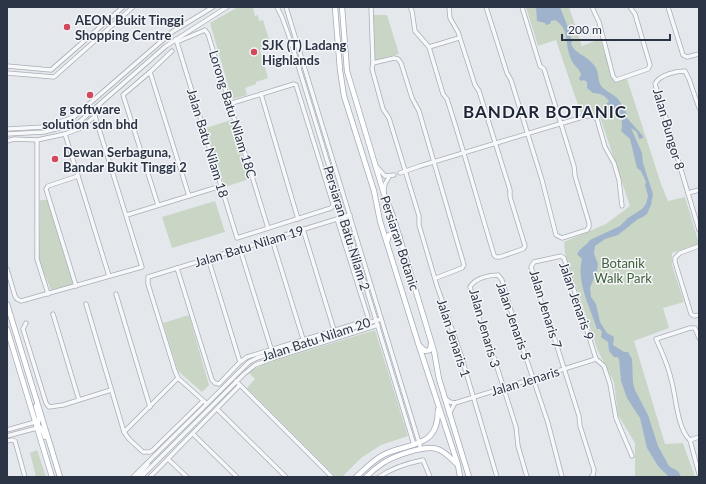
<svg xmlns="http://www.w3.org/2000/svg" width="706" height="484" viewBox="0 0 706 484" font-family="Lato,sans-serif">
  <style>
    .green { fill: #c9d6c5 }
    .water { fill: #9fb4cc }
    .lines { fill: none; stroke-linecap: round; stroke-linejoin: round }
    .minor-casing { stroke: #a9aeb7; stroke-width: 5 }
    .major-casing { stroke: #a3abb8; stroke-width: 6 }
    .minor { stroke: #f7f8fa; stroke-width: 3.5 }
    .major { stroke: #fff; stroke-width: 4.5 }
    .poi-dot { fill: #d1495b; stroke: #f4f6f9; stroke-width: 1.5 }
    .labels { text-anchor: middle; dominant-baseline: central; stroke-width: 3; stroke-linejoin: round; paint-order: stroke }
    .poi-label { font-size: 13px; font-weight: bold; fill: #2b3445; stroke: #f4f6f9; text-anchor: start }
    .street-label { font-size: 13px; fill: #2b3445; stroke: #f4f6f9 }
    .park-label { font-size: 13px; fill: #3f6138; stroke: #f4f6f9 }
    .district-label { font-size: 17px; font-weight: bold; letter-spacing: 1px; fill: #1d2536; stroke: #f4f6f9 }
  </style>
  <rect width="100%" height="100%" fill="#e4e7ec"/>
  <g class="green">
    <polygon points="238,7 253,7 255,16 258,15 259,21 263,20 271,46 260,50 268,78 256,82 256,84 245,88 247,95 232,99 210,23"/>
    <polygon points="526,7 569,7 582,46 600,39 614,82 627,79 661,184 668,201 685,197 699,244 672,253 672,265 684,302 663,308 669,328 634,341 665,444 683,443 695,477 635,477 635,443 618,415 614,382 598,351 565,253 564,242 606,224 630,206 599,114 581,114 556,40 538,46"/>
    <polygon points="373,15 387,15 399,54 376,60 374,58"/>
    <polygon points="231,120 249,179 225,187 206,128"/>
    <polygon points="40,200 47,200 73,284 51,290 39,261"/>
    <polygon points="215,201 225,232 172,248 162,217"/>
    <polygon points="189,315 209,385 202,392 178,371 163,323"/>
    <polygon points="375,330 408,436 381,445 361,458 342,477 336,477 247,388 255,379 248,372 264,364"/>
    <polygon points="37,450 46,477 36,477 30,453"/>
  </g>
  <path class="water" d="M 536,7 L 560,7 L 569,30 L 572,42 L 571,44 C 575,54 586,55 593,64 C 600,72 597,77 600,84 C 604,91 612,93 617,98 C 621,102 624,109 627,114 L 627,118 L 643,136 L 643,138 L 639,139 L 637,132 L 631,128 L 642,153 L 643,163 L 653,194 L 651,205 L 647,214 L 643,217 L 638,219 L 618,235 L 605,239 L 595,246 L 594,254 L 598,264 L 597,270 L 590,288 L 591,297 L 596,304 L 600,322 L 607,333 L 614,337 L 613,345 L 624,352 L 628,352 L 632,359 L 633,383 L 635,390 L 648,415 L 658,446 L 669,466 C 674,470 679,469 681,477 L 669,477 L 658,466 L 647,448 L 640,418 L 627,398 L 621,381 L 619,359 L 617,357 L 614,357 L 609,351 L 608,342 L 601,337 L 602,332 L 600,329 L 597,329 C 590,307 576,282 582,259 L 577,254 C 580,248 586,246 590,240 L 620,226 L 628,218 L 642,209 L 646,204 L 648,196 L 645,185 L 646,182 L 641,171 L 637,168 L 630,139 L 621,131 C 625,119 617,108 606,104 L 609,101 C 605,95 599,93 593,93 L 587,88 L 587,82 L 584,80 L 581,81 L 579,79 L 581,74 C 579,68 574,66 572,61 C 563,44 572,31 555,20 L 551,21 L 550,24 L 546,25 L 545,23 L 537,21 Z"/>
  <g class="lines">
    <g class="minor-casing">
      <g id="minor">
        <polyline points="277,7 282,17 291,42 414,445"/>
        <polyline points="286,7 421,449"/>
        <polyline points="371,7 373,63 372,69 383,109 389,118 419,216 419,225 437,286 460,352 497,477"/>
        <path d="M 410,7 L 412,11 L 415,31 L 429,47 L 443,94 L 447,99 C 464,151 478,203 494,255 L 496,257 L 500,257 L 523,249 L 525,246 L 510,197 L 510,190 L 479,91 L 475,85 L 458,32 L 450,18 L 449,7"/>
        <polyline points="486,7 507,73 511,80 542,180 556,235 562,238 587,230 589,227 589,223 575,176 574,166 544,69 540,66 522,7"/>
        <polyline points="592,7 599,22 613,76 616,80 648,69 650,65 635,14 630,7"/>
        <polyline points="668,7 683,55 687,57 699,54"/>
        <polyline points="176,39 237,238 331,208 332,207 333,204 296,85 294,84 229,104"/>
        <polyline points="177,42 205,30 208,34 268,228"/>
        <polyline points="429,47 459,38"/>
        <polyline points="373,63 394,58 398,59 401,63 412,98 419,111 464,265 462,268 436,278"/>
        <polyline points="7,66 51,70 123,7"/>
        <polyline points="150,72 189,196"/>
        <polyline points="7,73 54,77 133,7"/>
        <polyline points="261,94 298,219"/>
        <path d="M 699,108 L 689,79 L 685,71 C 676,71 659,75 655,84 L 672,137 L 673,143 L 699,230"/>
        <polyline points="7,129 45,127 74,117 172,32 213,7"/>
        <polyline points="7,134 44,132 78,123 166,46 227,7"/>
        <polyline points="65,134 109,276"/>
        <polyline points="37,140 37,259 48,294"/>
        <polyline points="7,141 14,139 37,140 65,134 81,128 95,116"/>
        <polyline points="377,167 385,176 394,175"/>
        <polyline points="400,173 420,166 586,116 592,116 597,119 605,147 614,163 619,180 622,206"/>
        <polyline points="384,191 385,184 389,177"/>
        <polyline points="688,193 699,190"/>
        <polyline points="158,205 123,95 150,72 172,51"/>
        <polyline points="127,215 221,186"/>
        <polyline points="303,229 334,330"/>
        <polyline points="272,239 303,339"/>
        <polyline points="699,246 680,253 675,258 675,262 691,314 694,316 699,315"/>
        <polyline points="240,249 274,358"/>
        <polyline points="208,258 240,362"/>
        <polyline points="177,268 212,380 215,383 219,384 240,362 247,357 365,321 368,317 337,219"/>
        <polyline points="7,269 15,296 17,299 21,301 142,267 95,116 88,105"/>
        <polyline points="76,286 46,189 48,186 78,176"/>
        <polyline points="116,294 150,407"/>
        <polyline points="86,304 124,432 129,439 143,452 150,452 153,450 203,401"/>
        <polyline points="53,314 79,400"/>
        <polyline points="26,323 23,329 46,403 49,407 63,405 111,390"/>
        <path d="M 699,338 L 695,328 L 690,328 L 656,339 C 662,352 668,365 671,379 C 676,395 677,429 690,440 L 699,474"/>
        <polyline points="596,359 604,366 610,384 616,418 632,456"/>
        <polyline points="236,381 332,477"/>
        <polyline points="445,398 450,402 455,403"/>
        <polyline points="206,403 178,378 175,371 148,284 148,277 350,215"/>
        <polyline points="455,403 596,359"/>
        <polyline points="217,409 286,477"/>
        <polyline points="449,414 455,403"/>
        <polyline points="7,430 35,422"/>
        <polyline points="124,432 178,378"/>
        <polyline points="193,434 237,477"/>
        <polyline points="7,436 37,428"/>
        <polyline points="690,440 699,437"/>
        <polyline points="7,441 12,440 15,441 25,477"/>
        <polyline points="168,459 187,477"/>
        <polyline points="133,477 249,362 257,358 381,319"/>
        <polyline points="137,477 148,464"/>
        <polyline points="141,477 244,374 255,365 274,358 378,325"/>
        <polyline points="150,477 240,385"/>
        <path d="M 379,477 C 392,468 408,463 423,460 L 430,477"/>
        <path d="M 527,477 L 518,446 L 516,427 L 489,342 L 484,335 L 470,287 C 475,278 489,275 498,275 L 502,280 L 515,325 L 548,423 L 562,477"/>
        <polyline points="591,477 593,475 594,470 580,426 579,416 550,324 544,312 531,267 534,262 561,256 564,258 596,359"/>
      </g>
    </g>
    <g class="major-casing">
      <g id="major">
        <polyline points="335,7 340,70 344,96 374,191 380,221 419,346 458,465 460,477"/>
        <polyline points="342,7 347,71 384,194 393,216 434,351 439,379 469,477"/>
        <path d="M 387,242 L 389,235 C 394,232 396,235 400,237"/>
        <polyline points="7,304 60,477"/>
        <polyline points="7,329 52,477"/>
        <polyline points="420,346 425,351 430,350 431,344"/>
        <polyline points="36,406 39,417 37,426"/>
        <polyline points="36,423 44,433 45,437"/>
        <path d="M 356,477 C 365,469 374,459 385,454 C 412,442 438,448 438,410"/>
        <path d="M 366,477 C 371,472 377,467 383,463 C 394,456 424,445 437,449 C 445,451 451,459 457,464"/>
      </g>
    </g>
    <use href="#minor" class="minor"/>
    <use href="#major" class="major"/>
  </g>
  <g class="poi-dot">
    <circle cx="67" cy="27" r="4"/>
    <circle cx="254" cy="52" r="4"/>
    <circle cx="90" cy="95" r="4"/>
    <circle cx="55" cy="159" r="4"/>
  </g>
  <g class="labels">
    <g class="poi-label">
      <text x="75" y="20">AEON Bukit Tinggi<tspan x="75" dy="15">Shopping Centre</tspan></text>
      <text x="262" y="45">SJK (T) Ladang<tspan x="262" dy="15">Highlands</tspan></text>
      <text x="90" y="109" text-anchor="middle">g software<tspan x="90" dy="15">solution sdn bhd</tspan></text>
      <text x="63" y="152">Dewan Serbaguna,<tspan x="63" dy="15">Bandar Bukit Tinggi 2</tspan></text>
    </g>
    <g class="street-label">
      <text transform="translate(233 114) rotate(73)">Lorong Batu Nilam 18C</text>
      <text transform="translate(669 129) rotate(74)">Jalan Bungor 8</text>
      <text transform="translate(208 143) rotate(73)">Jalan Batu Nilam 18</text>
      <text transform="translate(347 228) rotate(73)">Persiaran Batu Nilam 2</text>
      <text transform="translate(400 243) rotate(72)">Persiaran Botanic</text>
      <text transform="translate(249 246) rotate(-17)">Jalan Batu Nilam 19</text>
      <text transform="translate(577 301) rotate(71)">Jalan Jenaris 9</text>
      <text transform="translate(546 309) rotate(73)">Jalan Jenaris 7</text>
      <text transform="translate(514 321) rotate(71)">Jalan Jenaris 5</text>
      <text transform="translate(485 328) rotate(74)">Jalan Jenaris 3</text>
      <text transform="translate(454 338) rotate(72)">Jalan Jenaris 1</text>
      <text transform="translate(316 339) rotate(-18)">Jalan Batu Nilam 20</text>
      <text transform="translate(525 381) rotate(-17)">Jalan Jenaris</text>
    </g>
    <g class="park-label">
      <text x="623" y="263">Botanik<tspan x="623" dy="15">Walk Park</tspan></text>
    </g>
    <g class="district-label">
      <text x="545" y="111">BANDAR BOTANIC</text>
    </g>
  </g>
  <rect width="706" height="484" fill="none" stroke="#2b3445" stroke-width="16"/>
  <path d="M562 34v6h108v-6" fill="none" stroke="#2b3445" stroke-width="2"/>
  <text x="568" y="34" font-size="12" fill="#2b3445" stroke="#f4f6f9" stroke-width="3" paint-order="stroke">200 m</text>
</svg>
